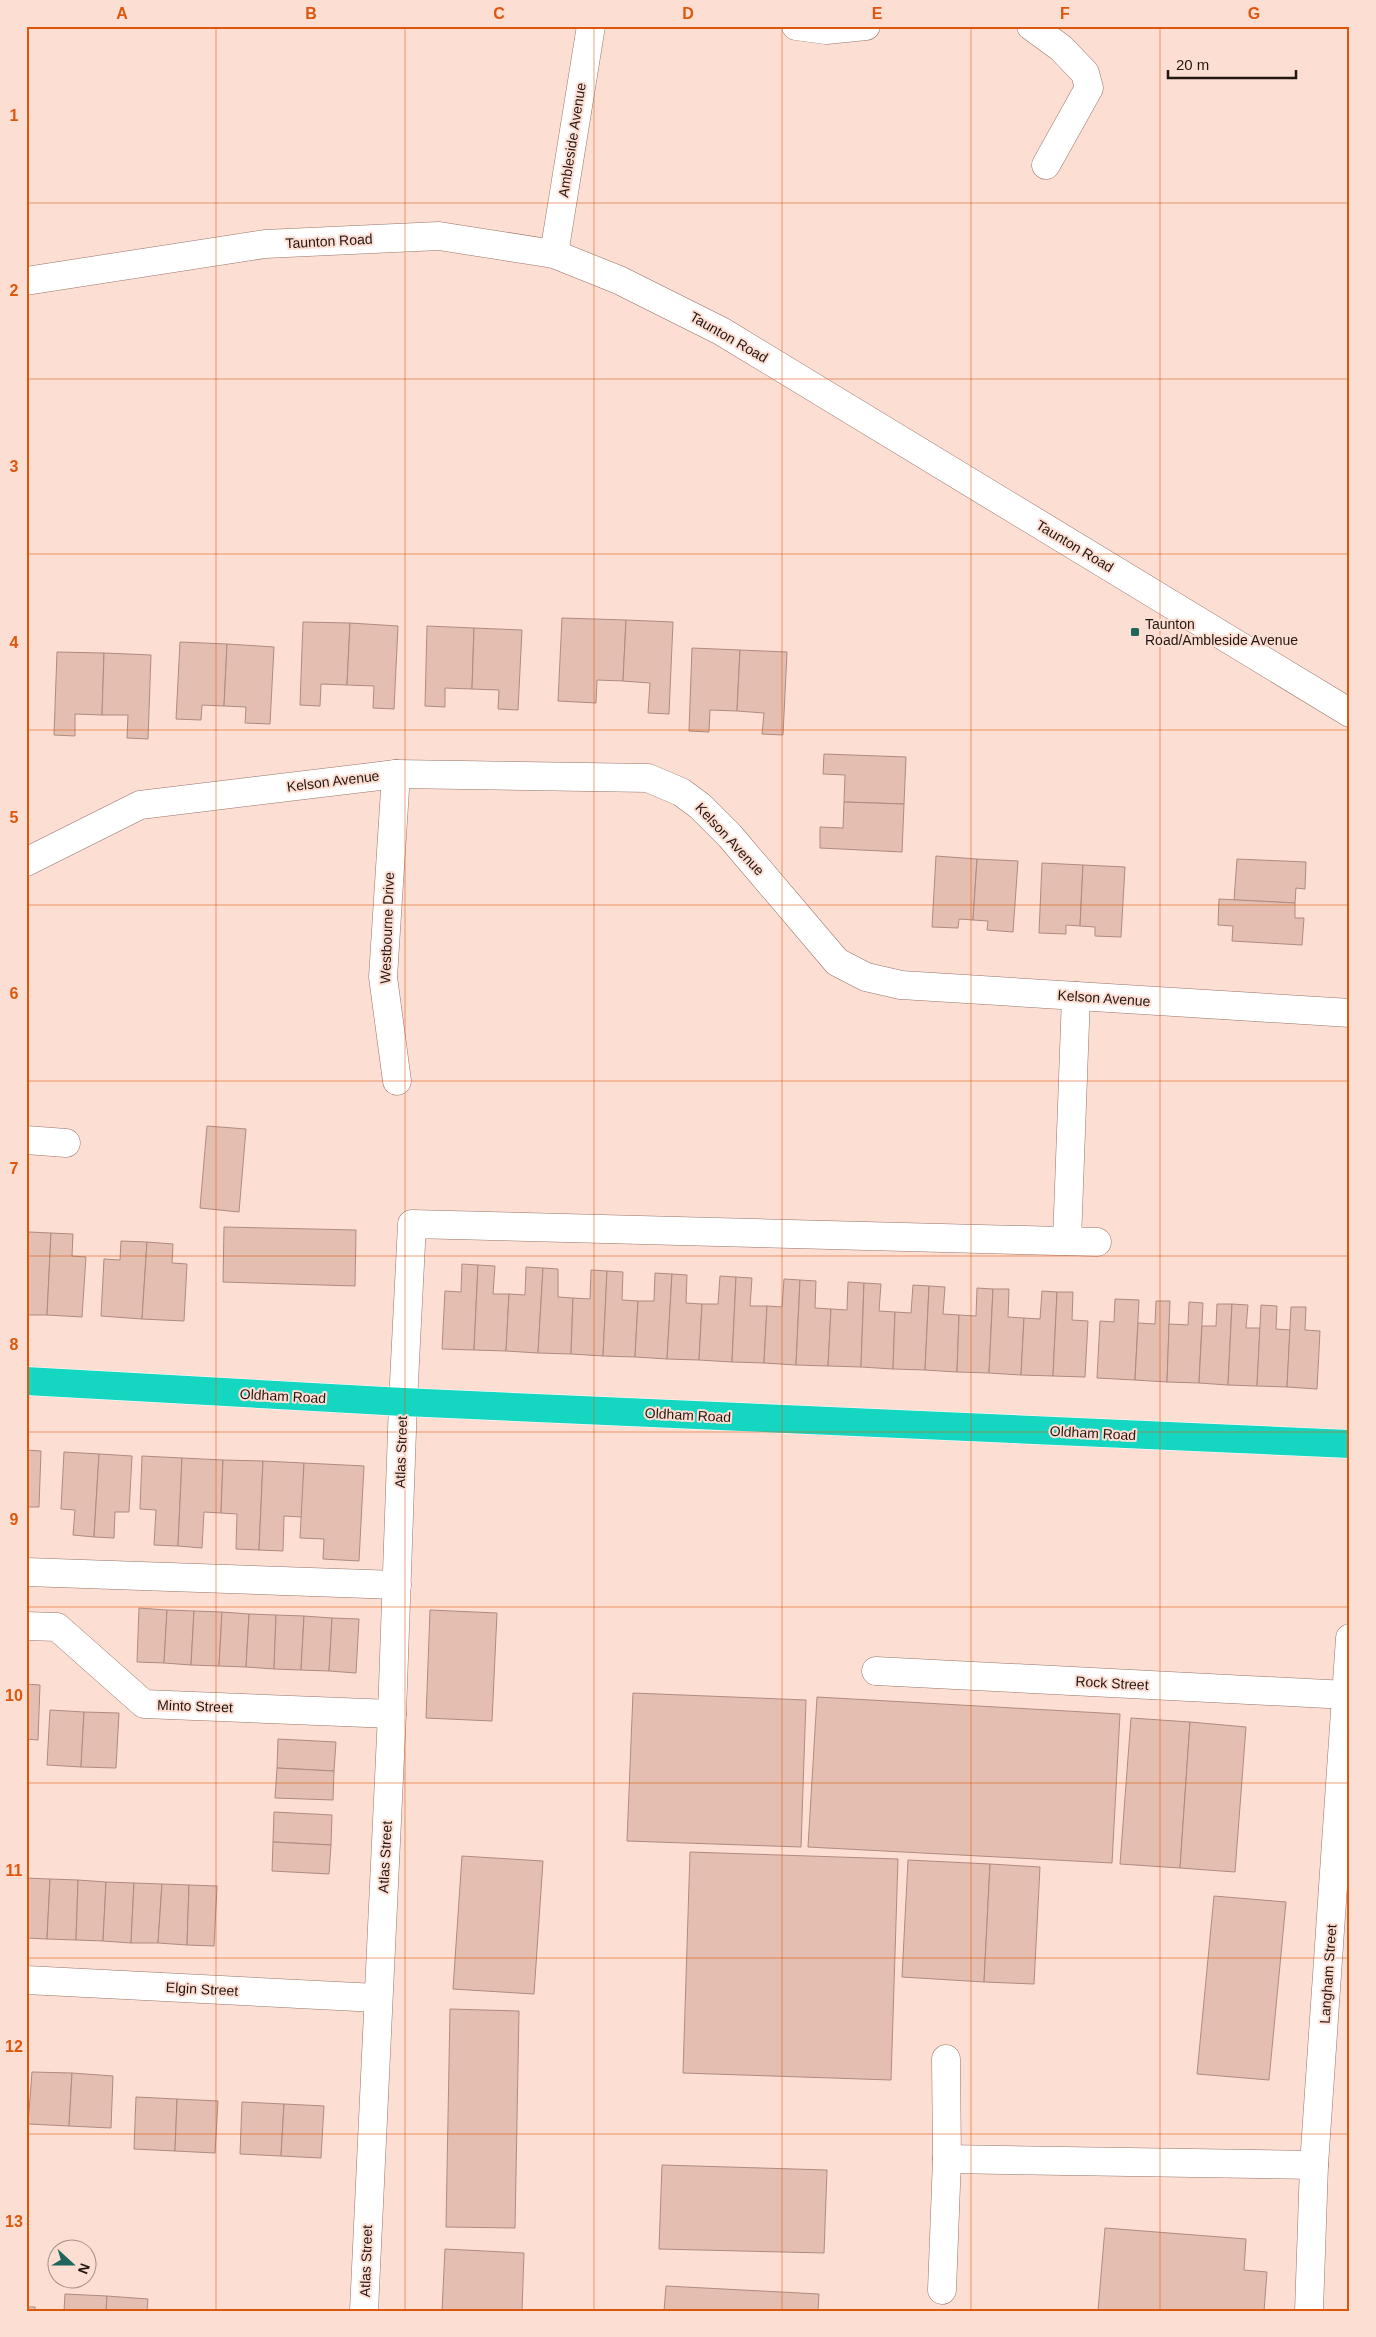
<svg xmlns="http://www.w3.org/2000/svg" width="1376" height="2337" viewBox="0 0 1376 2337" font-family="Helvetica,sans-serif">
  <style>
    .building { fill: #e4beb1; stroke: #af8b7f }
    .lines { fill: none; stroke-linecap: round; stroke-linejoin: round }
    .minor-casing { stroke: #967468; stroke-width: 29 }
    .highway-casing { stroke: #fff; stroke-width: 29 }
    .minor { stroke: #fff; stroke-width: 28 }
    .highway { stroke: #15d7c1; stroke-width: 28 }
    .grid { fill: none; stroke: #de560c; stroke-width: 1; stroke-opacity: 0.55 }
    .poi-dot { fill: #1d665c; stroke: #fdded3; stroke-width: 2 }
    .labels { text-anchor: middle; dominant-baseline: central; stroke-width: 4; stroke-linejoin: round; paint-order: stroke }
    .street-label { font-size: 14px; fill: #241712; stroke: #fdded3 }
    .poi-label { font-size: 14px; fill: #241712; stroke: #fdded3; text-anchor: start }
    .neatline { fill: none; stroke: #de560c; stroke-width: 2 }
    .grid-label { font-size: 16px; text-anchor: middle; font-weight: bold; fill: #de560c }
  </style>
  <rect width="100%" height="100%" fill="#fdded3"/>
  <g class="building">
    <polygon points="562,618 626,620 623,681 597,680 596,703 558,701"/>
    <polygon points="626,620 673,622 669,714 648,713 650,683 623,681"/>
    <polygon points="303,622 350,623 347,685 321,684 320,706 300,705"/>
    <polygon points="350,623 398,626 394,709 373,708 374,686 347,685"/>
    <polygon points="427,626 474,628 472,689 445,688 445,707 425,706"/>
    <polygon points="474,628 522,630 518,710 498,709 499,690 472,689"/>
    <polygon points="180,642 227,644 224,706 202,705 201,720 176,719"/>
    <polygon points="227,644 274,647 270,724 245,723 246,707 224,706"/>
    <polygon points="692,648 740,650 737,711 710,710 709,732 689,731"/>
    <polygon points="740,650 787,652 783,735 762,734 764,713 737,711"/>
    <polygon points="57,652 104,653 102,715 75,714 75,736 54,735"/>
    <polygon points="104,653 151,655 148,739 127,738 128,715 102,715"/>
    <polygon points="824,754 906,757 904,804 844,802 845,775 823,774"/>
    <polygon points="844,802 904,804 902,852 820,848 820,827 843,828"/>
    <polygon points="936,856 977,859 973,920 959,919 958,928 932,927"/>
    <polygon points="977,859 1018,861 1013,932 987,930 988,921 973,920"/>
    <polygon points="1237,859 1306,862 1305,889 1296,888 1295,903 1234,900"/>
    <polygon points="1042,863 1083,865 1080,926 1066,925 1066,934 1039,933"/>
    <polygon points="1083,865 1125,867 1121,937 1095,936 1095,927 1080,926"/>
    <polygon points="1219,899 1295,903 1295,918 1304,918 1302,945 1232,941 1233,926 1218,925"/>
    <polygon points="207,1126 246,1129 239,1212 200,1208"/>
    <polygon points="224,1227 356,1230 355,1286 223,1282"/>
    <polygon points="29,1232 51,1233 47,1315 26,1315 26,1254"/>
    <polygon points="51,1233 73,1234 72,1256 86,1257 82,1317 47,1315"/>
    <polygon points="121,1241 147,1242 142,1319 101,1316 104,1259 120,1260"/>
    <polygon points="147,1242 173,1244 172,1263 187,1264 184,1321 142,1319"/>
    <polygon points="462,1264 478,1265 474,1350 442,1349 445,1291 461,1292"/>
    <polygon points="478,1265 495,1266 493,1294 509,1294 506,1351 474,1350"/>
    <polygon points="526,1267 543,1268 538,1353 506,1351 509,1294 525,1295"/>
    <polygon points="543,1268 558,1269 558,1297 573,1298 571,1354 538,1353"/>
    <polygon points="591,1270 607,1271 603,1356 571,1354 573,1298 590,1299"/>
    <polygon points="607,1271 623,1272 622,1300 638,1301 635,1357 603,1356"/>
    <polygon points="655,1273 672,1274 667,1359 635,1357 638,1301 654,1301"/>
    <polygon points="672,1274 687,1275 686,1303 702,1304 699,1360 667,1359"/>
    <polygon points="720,1276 736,1277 732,1362 699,1360 702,1304 718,1304"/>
    <polygon points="736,1277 752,1278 750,1306 767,1306 764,1363 732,1362"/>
    <polygon points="784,1279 800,1280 796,1365 764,1363 767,1306 782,1307"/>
    <polygon points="800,1280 816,1281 815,1308 831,1309 828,1366 796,1365"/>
    <polygon points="848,1282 864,1283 861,1367 828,1366 831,1309 847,1310"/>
    <polygon points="864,1283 881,1284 879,1311 895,1312 893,1369 861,1367"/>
    <polygon points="913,1285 929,1286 925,1370 893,1369 895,1312 911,1313"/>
    <polygon points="929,1286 945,1287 943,1314 959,1315 957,1372 925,1370"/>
    <polygon points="977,1288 993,1289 989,1373 957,1372 959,1315 976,1316"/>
    <polygon points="993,1289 1009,1289 1008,1317 1024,1318 1021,1375 989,1373"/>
    <polygon points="1042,1291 1057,1292 1053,1376 1021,1375 1024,1318 1040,1319"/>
    <polygon points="1057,1292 1073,1292 1072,1320 1088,1321 1085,1377 1053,1376"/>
    <polygon points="1115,1299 1139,1300 1135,1380 1097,1378 1100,1321 1114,1322"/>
    <polygon points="1156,1301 1170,1301 1167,1382 1135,1380 1138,1323 1155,1324"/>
    <polygon points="1189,1302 1203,1303 1199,1383 1167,1382 1169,1324 1188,1325"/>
    <polygon points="1217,1304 1232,1304 1228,1385 1199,1383 1202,1326 1216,1326"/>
    <polygon points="1232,1304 1248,1305 1246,1328 1260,1328 1257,1386 1228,1385"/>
    <polygon points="1261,1305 1277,1306 1276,1329 1290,1330 1287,1387 1257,1386"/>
    <polygon points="1291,1307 1306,1307 1305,1330 1320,1331 1317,1389 1287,1387"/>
    <polygon points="26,1450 41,1451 39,1507 26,1507"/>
    <polygon points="64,1452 99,1454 94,1537 73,1535 75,1510 61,1509"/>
    <polygon points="99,1454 132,1456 129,1512 115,1512 114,1538 94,1537"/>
    <polygon points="142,1456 182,1458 178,1546 154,1545 156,1510 140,1509"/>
    <polygon points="182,1458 223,1460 221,1513 204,1512 202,1548 178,1546"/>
    <polygon points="223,1460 263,1461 259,1550 236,1549 237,1514 221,1513"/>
    <polygon points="263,1461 304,1463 302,1517 284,1516 283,1551 259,1550"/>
    <polygon points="304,1463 364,1466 359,1561 323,1559 324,1539 300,1538"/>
    <polygon points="139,1608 167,1610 164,1663 137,1662"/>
    <polygon points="167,1610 194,1611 191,1665 164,1663"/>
    <polygon points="430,1610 497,1613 492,1721 426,1718"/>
    <polygon points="194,1611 222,1612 219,1666 191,1665"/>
    <polygon points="222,1612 249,1614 246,1667 219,1666"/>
    <polygon points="249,1614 276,1615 274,1669 246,1667"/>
    <polygon points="276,1615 304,1616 301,1670 274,1669"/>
    <polygon points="304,1616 332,1618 329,1671 301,1670"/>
    <polygon points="332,1618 359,1619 356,1673 329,1671"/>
    <polygon points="26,1684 40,1685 38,1740 26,1739"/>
    <polygon points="633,1693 806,1700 801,1847 627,1841"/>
    <polygon points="817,1697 1120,1714 1112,1863 808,1847"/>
    <polygon points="50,1710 84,1712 81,1767 47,1765"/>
    <polygon points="84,1712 119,1713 116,1768 81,1767"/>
    <polygon points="1131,1718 1190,1722 1180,1868 1120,1864"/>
    <polygon points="1190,1722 1246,1727 1235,1872 1180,1868"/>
    <polygon points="278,1739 336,1742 334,1771 277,1768"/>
    <polygon points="277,1768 334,1771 333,1800 275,1798"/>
    <polygon points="274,1812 332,1815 331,1845 273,1842"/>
    <polygon points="273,1842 331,1845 329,1874 272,1871"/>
    <polygon points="690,1852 898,1859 891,2080 683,2073"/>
    <polygon points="462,1856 543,1861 534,1994 453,1989"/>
    <polygon points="908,1860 990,1864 984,1982 902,1977"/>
    <polygon points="990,1864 1040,1867 1034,1984 984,1982"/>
    <polygon points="26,1878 50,1879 47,1939 26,1938"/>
    <polygon points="50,1879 78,1880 76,1940 47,1939"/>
    <polygon points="78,1880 106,1882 103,1941 76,1940"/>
    <polygon points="106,1882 134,1883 131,1943 103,1941"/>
    <polygon points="134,1883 162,1884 158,1943 131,1943"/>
    <polygon points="162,1884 189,1885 187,1945 158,1943"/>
    <polygon points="189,1885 217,1886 214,1946 187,1945"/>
    <polygon points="1214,1896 1286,1902 1269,2080 1197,2074"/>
    <polygon points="450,2009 519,2011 515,2228 446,2227"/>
    <polygon points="32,2072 72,2073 69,2126 28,2124"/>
    <polygon points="72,2073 113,2076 111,2128 69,2126"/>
    <polygon points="136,2097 177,2099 175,2151 134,2149"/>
    <polygon points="177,2099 218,2101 215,2153 175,2151"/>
    <polygon points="242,2102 284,2104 281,2156 240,2154"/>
    <polygon points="284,2104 324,2106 321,2158 281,2156"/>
    <polygon points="662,2165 827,2170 824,2253 659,2249"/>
    <polygon points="1105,2228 1246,2239 1244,2270 1267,2272 1264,2311 1098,2311"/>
    <polygon points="445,2249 524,2253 522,2311 442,2311"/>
    <polygon points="666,2286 819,2294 818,2311 664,2311"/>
    <polygon points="65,2294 107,2296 106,2311 64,2311"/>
    <polygon points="107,2296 148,2299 147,2311 106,2311"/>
    <rect x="26" y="2307" width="9" height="4"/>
  </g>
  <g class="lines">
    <g class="minor-casing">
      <g id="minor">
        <polyline points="796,26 826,30 866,26"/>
        <polyline points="1031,26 1061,48 1085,73 1089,88 1046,165"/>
        <polyline points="554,254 591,26"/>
        <polyline points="26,281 265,244 439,236 554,254 619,280 721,331 1350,713"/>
        <polyline points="396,774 383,977 397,1081"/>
        <polyline points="26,862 140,805 396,774 648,778 681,792 700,806 730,836 837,962 866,977 901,985 1350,1013"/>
        <polyline points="26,1140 66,1143"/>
        <polyline points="1067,1241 1076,996"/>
        <polyline points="26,1572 397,1585"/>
        <polyline points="26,1626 57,1627 144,1704 392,1714"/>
        <polyline points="876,1671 1347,1695"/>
        <polyline points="26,1980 377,1998"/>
        <polyline points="947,2159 1314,2165"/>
        <polyline points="942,2290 947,2159 946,2059"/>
        <polyline points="364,2311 392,1714 403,1402 412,1224 1097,1242"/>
        <polyline points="1309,2311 1314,2165 1350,1638"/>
      </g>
    </g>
    <g class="highway-casing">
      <polyline id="highway" points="26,1381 403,1402 1350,1444"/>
    </g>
    <use href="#minor" class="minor"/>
    <use href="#highway" class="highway"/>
  </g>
  <path class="grid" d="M 216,26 L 216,2311M 405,26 L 405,2311M 594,26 L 594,2311M 782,26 L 782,2311M 971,26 L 971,2311M 1160,26 L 1160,2311M 26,203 L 1350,203M 26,379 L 1350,379M 26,554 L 1350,554M 26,730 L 1350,730M 26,905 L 1350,905M 26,1081 L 1350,1081M 26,1256 L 1350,1256M 26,1432 L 1350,1432M 26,1607 L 1350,1607M 26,1783 L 1350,1783M 26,1958 L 1350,1958M 26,2134 L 1350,2134"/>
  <rect class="poi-dot" x="1130" y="627" width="10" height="10" rx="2.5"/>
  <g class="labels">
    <g class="street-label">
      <text transform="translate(572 140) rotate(-81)">Ambleside Avenue</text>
      <text transform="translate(329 241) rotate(-3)">Taunton Road</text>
      <text transform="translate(729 337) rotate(30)">Taunton Road</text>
      <text transform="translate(1075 546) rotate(31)">Taunton Road</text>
      <text transform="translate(333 781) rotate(-7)">Kelson Avenue</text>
      <text transform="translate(730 839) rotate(47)">Kelson Avenue</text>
      <text transform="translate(387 928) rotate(-88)">Westbourne Drive</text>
      <text transform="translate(1104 998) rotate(4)">Kelson Avenue</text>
      <text transform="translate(283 1396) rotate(3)">Oldham Road</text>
      <text transform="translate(688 1415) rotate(3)">Oldham Road</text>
      <text transform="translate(1093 1433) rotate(3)">Oldham Road</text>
      <text transform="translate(401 1452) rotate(-88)">Atlas Street</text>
      <text transform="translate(1112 1683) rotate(3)">Rock Street</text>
      <text transform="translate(195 1706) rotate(2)">Minto Street</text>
      <text transform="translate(385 1857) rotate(-87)">Atlas Street</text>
      <text transform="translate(1328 1974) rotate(-86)">Langham Street</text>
      <text transform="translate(202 1989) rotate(3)">Elgin Street</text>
      <text transform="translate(366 2261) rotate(-88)">Atlas Street</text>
    </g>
    <g class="poi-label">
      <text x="1145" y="624">Taunton<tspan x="1145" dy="16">Road/Ambleside Avenue</tspan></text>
    </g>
  </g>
  <rect width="1376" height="2337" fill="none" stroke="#fdded3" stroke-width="55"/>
  <g transform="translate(72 2264) rotate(111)"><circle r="24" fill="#fdded3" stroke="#a68e86"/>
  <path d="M0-4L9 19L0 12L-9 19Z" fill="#1d665c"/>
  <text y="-8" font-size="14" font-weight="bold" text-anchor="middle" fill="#241712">N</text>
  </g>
  <path d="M1168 70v8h128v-8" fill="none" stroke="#241712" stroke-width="2.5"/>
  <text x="1176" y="70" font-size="15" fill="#241712" stroke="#fdded3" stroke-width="4" paint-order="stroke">20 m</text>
  <rect x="28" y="28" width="1320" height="2282" class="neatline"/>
  <g class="grid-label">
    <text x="122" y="19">A</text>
    <text x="311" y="19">B</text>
    <text x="499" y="19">C</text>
    <text x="688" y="19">D</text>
    <text x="877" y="19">E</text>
    <text x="1065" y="19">F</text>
    <text x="1254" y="19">G</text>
    <text x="14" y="121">1</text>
    <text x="14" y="296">2</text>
    <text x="14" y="472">3</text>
    <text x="14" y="648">4</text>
    <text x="14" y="823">5</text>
    <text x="14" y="999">6</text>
    <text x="14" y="1174">7</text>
    <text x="14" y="1350">8</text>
    <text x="14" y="1525">9</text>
    <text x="14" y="1701">10</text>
    <text x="14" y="1876">11</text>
    <text x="14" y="2052">12</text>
    <text x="14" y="2227">13</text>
  </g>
</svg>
